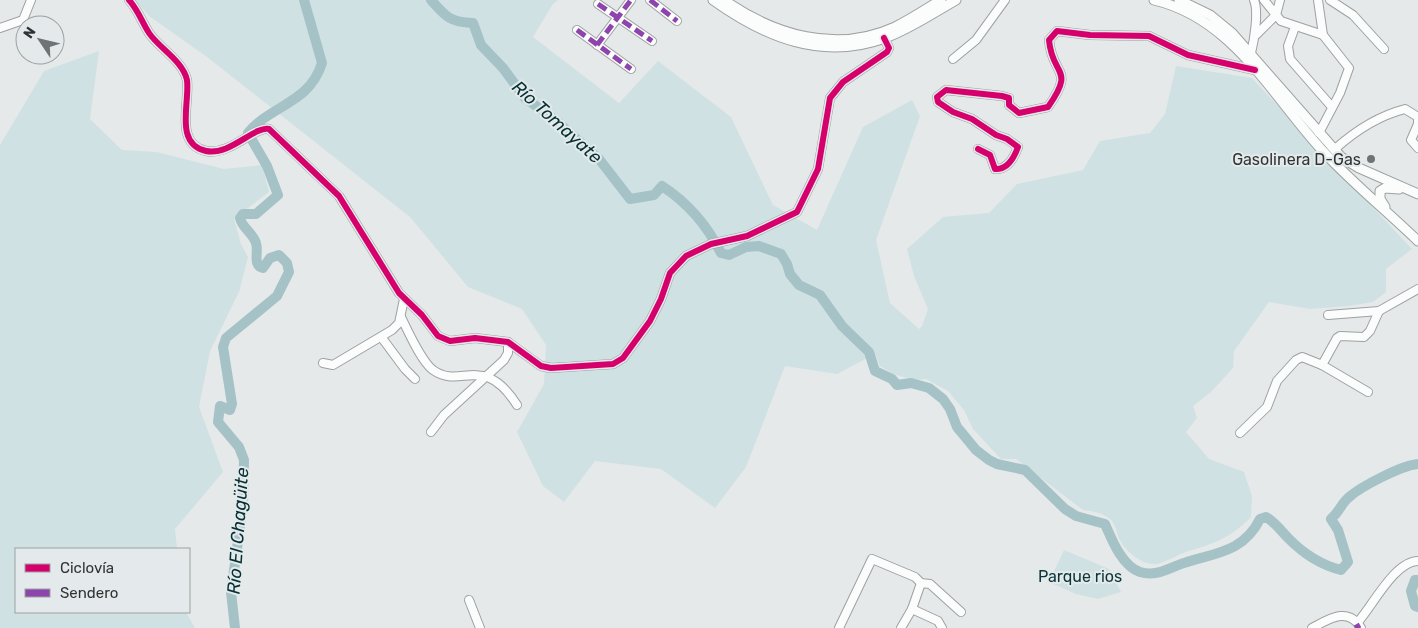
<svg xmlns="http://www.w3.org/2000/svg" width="1418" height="628" viewBox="0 0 1418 628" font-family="Rubik,sans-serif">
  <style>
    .green { fill: #d0e1e3 }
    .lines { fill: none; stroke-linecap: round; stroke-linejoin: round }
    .river { stroke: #a5c2c6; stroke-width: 10 }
    .minor-casing { stroke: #9ea1a1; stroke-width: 10 }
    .major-casing { stroke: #9ea1a1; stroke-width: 11 }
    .minor { stroke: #fbfcfc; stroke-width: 8 }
    .major { stroke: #fbfcfc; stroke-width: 9 }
    .quiet { stroke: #8e44ad; stroke-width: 5; stroke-dasharray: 10 5; stroke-linecap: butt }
    .cycleway-casing { stroke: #e4eaeb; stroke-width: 9 }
    .cycleway { stroke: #d6006c; stroke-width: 6 }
    .poi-dot { fill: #707373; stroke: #e4eaeb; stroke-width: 2 }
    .labels { text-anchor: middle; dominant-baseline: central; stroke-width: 4; stroke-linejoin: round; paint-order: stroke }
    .poi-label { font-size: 16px; fill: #313333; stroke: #e4eaeb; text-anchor: end }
    .park-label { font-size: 16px; fill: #0c3539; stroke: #e4eaeb }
    .water-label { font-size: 18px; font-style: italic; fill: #063034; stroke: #e4eaeb }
  </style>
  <rect width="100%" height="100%" fill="#e5e9ea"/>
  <g class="green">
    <path d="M 135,0 L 558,0 L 553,4 L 533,37 L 619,103 L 658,61 L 731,117 L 773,205 L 817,230 L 863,127 L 912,100 L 920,116 L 876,240 L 890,303 L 919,329 L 922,326 L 928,309 L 914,276 L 907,249 L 943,217 L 989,213 L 1017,184 L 1083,170 L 1100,141 L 1150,133 L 1165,114 L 1176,66 L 1252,78 L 1412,249 L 1386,269 L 1386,292 L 1373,302 L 1349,306 L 1310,309 L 1269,302 L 1234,351 L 1233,368 L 1211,392 L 1193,406 L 1197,418 L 1186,432 L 1209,459 L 1244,472 L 1252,496 L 1251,517 C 1233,536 1214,544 1189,551 C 1178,554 1167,562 1157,564 C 1143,566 1126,552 1120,540 C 1116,534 1117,526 1111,520 C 1104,513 1092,511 1083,510 L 1016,459 L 1001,459 L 973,429 L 964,410 L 948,391 L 926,379 L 914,380 L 893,374 L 880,366 L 875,354 L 837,374 L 785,366 L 746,467 L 715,508 L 661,469 L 595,461 L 564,502 L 543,486 L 517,432 L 544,384 L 546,345 L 522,309 L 468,287 L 410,217 L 207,57 L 149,16 Z"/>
    <polygon points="99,51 90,119 122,150 157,152 224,169 262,165 269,192 234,219 241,244 248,257 239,292 210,351 199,407 223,472 175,529 177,549 16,549 16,612 186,612 195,628 0,628 0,145 44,71"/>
    <polygon points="1064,550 1109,569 1121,592 1098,599 1076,594 1049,582"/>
  </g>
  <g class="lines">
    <g class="river">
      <path d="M 431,0 C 446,17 450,22 473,23 L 481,45 L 503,68 L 525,98 L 554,119 L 599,159 L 630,199 L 654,195 L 662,186 C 688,203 707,225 721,253 L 729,255 L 746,247 L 759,246 L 781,254 L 787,264 L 790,274 L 799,285 L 820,295 L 842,326 L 869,352 L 875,371 L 892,379 L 897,385 L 911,383 L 929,388 L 943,399 L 950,409 L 957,427 L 976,450 L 989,460 L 997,464 L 1025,470 L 1065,509 L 1076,516 L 1105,524 C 1112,540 1122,566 1140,572 C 1157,577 1168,568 1184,563 C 1214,553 1243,553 1260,519 L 1266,517 C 1276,523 1281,531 1289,539 C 1304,554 1321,565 1341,570 L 1348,562 L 1338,530 L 1331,519 C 1340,511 1341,504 1348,498 C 1361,486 1403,465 1418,464"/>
      <polyline points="1418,580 1415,580 1411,591 1415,606 1418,607"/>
      <path d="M 235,628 L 231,592 L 243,505 L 244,460 L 239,447 L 218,422 L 220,406 L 230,410 L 232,404 L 223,347 L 226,338 L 277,296 L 289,272 L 287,263 L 279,255 L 270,258 L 263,268 C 252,265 259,252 256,243 C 253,233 242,228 240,218 L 243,214 L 256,214 L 278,195 L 267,166 L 248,133 C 272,104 309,104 322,63 L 304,0"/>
    </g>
    <g class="minor-casing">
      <g id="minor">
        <path d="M 129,0 C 138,10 142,22 149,33 C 159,48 183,61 187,80 C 190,103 174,144 206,151 C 230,156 254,126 269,129 L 339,196 L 399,293 L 422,315 L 438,336 L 450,341 L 475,338 L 508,342 L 541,366 L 551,368 L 613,364 L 623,358 L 650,321 L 661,299 L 670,273 L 686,256 L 711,244 L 747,236 L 797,212 L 818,169 L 830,98 L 843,82 L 887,52 L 889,48 L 884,38"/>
        <polyline points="650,0 677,21"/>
        <polyline points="1264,0 1281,21 1323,35 1349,68 1340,93 1319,133"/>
        <polyline points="1318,0 1323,35"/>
        <polyline points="1330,0 1353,15 1384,49"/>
        <polyline points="598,4 652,41"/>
        <polyline points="1295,27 1288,46 1290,59 1332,107"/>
        <polyline points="0,28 23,20 31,0"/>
        <polyline points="577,30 631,69"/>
        <polyline points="1256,35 1276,15 1280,0"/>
        <polyline points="597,45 631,0"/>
        <path d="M 1251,53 C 1254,41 1259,12 1254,0"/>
        <polyline points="953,59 976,40 1005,0"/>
        <path d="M 978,149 L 990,155 L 995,169 C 1007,170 1014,158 1018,147 L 1007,139 L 996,135 L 972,119 L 953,112 L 938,102 L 937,97 L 946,90 L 1002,96 L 1009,98 L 1009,105 L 1019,113 L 1048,107 C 1076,67 1052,77 1049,40 L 1057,31 L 1090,35 L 1149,36 L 1188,55 L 1255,70"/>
        <path d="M 1335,149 C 1355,131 1378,116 1405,109 L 1418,117 L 1418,124 L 1411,140 L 1418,148"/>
        <polyline points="1328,315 1379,311 1418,289"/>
        <path d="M 401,317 C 408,331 421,361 433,370 C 461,390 483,352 517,405"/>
        <polyline points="382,338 405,369 415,379"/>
        <polyline points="323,363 333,365 392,330 399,323 404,299"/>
        <polyline points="1368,392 1322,365 1337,338 1340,336 1364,337 1370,331 1379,311"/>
        <polyline points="431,432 444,415 504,360 508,353 508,342"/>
        <polyline points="1240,433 1267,407 1277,381 1296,360 1302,357 1322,365"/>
        <polyline points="469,600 480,628"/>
        <polyline points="912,609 938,621 942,628"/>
        <path d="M 1358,622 C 1373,605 1395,561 1418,561"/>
        <polyline points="839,628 872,559 915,577 921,583 930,584 961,612"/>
        <polyline points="901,628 912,609 921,583"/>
        <path d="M 1312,628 C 1329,619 1348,606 1361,628"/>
      </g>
    </g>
    <g class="major-casing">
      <g id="major">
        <path d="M 713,0 C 765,37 821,61 885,38 C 910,29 933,13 956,0"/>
        <path d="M 724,0 C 774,35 836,54 895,27 C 911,19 926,9 941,0"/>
        <path d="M 1154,0 C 1232,18 1271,94 1321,149 C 1351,182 1386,210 1418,241"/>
        <polyline points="1179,0 1210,15 1232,33 1341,157 1359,168 1418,194"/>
        <polyline points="1385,207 1380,199 1380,191 1385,188 1399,189"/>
      </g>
    </g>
    <use href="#minor" class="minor"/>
    <use href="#major" class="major"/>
    <g class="quiet">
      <polyline points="650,0 677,21"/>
      <polyline points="598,4 652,41"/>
      <polyline points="577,30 631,69"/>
      <polyline points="597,45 631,0"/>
      <polyline points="1355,628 1360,625"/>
    </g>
    <g class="cycleway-casing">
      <g id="cycleway">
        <path d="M 129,0 C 138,10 142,22 149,33 C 159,48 183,61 187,80 C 190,103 174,144 206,151 C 230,156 254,126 269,129 L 339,196 L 399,293 L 422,315 L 438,336 L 450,341 L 475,338 L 508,342 L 541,366 L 551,368 L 613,364 L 623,358 L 650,321 L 661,299 L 670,273 L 686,256 L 711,244 L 747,236 L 797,212 L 818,169 L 830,98 L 843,82 L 887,52 L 889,48 L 884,38"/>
        <path d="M 978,149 L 990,155 L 995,169 C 1007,170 1014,158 1018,147 L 1007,139 L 996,135 L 972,119 L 953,112 L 938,102 L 937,97 L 946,90 L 1002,96 L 1009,98 L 1009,105 L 1019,113 L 1048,107 C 1076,67 1052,77 1049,40 L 1057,31 L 1090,35 L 1149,36 L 1188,55 L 1255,70"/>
      </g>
    </g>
    <use href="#cycleway" class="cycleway"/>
  </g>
  <circle class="poi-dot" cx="1371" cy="159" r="5"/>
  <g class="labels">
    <g class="poi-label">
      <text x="1361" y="159">Gasolinera D-Gas</text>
    </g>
    <g class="park-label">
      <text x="1080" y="576">Parque rios</text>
    </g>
    <g class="water-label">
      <text transform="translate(557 122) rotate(42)">Río Tomayate</text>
      <text transform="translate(238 531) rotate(-86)">Río El Chagüite</text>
    </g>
  </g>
  <rect x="15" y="548" width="175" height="65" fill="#e4eaeb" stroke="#9ca1a1"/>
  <rect x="25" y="564" width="25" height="8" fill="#d6006c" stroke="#9ca1a1"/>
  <text x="60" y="573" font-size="15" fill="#313333">Ciclovía</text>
  <rect x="25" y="589" width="25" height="8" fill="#8e44ad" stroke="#9ca1a1"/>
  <text x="60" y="598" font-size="15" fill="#313333">Sendero</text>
  <g transform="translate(40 40) rotate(305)"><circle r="24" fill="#e4eaeb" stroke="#9ca1a1"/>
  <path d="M0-4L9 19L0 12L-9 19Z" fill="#707373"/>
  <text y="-8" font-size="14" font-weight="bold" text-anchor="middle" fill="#313333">N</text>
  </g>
</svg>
